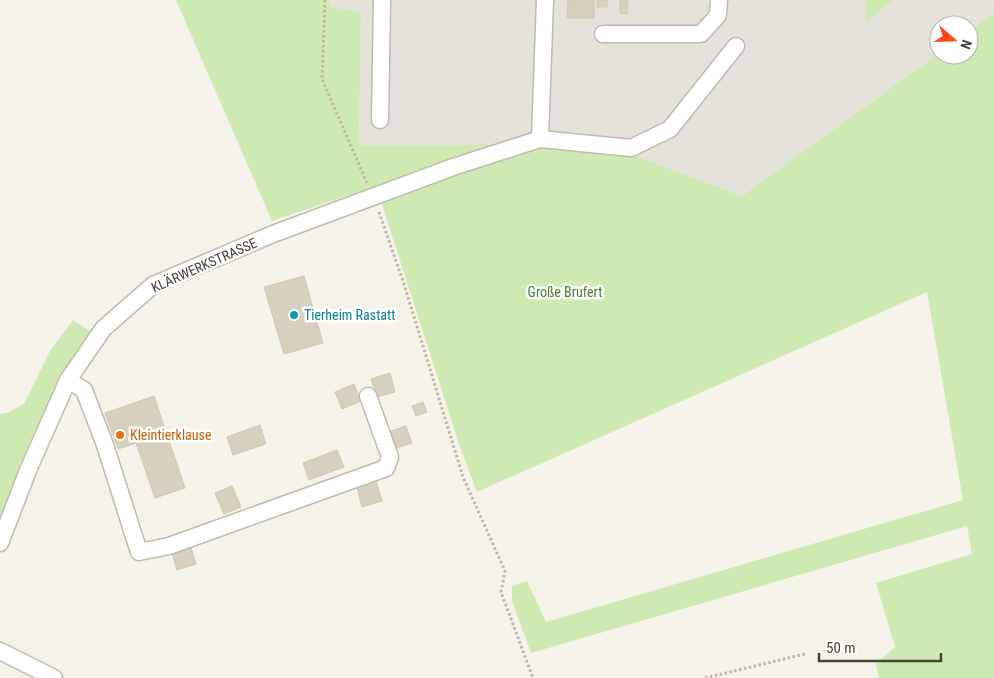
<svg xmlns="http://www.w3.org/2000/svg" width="994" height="678" viewBox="0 0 994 678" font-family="'Roboto Condensed',sans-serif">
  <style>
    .industrial { fill: #e5e1db }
    .green { fill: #ceeab2 }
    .building { fill: #d7cfbf; stroke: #d2c7b2 }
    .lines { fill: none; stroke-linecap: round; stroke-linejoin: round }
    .minor-casing { stroke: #c1bbac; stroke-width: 19 }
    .path { stroke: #c3b79d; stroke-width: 3; stroke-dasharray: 2.5 2.5; stroke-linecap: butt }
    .minor { stroke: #fff; stroke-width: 16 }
    .culture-dot { fill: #0f9aa8; stroke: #fff; stroke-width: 2 }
    .food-dot { fill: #e8710a; stroke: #fff; stroke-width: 2 }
    .labels { text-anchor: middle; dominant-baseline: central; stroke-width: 5; stroke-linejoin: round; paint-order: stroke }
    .street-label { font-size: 14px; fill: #494338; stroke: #fff }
    .park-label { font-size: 14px; fill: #457d29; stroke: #fff }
    .culture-label { font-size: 14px; fill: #0d838f; stroke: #fff; text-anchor: start }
    .food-label { font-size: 14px; fill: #c56008; stroke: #fff; text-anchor: start }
  </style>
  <rect width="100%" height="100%" fill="#f5f2ea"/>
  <polygon class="industrial" points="329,0 866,0 866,21 893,0 994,0 994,13 969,31 969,25 939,25 939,53 742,196 607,145 359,145 361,13 329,6"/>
  <g class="green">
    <polygon points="176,0 329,0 329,6 361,13 359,145 607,145 742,196 939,53 939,55 969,55 969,31 994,13 994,678 879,678 876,664 895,647 876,583 972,554 967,526 531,653 512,601 512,586 527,581 546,622 963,500 927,292 477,492 459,444 376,186 272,221"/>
    <polygon points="866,0 893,0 866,22"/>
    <polygon points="73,320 90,331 44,411 0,525 0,414 7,413 24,404 50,351"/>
  </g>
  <g class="building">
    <polygon points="568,0 594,0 594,18 567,18"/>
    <rect x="597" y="0" width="10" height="7"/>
    <polygon points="620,0 628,0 627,14 620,13"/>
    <polygon points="304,276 323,343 284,354 264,287"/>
    <polygon points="390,373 395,392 377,397 371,379"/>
    <polygon points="354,384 361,401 342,409 335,392"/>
    <polygon points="154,396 185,488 155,498 136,443 118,449 105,413"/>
    <polygon points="423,402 427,412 416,416 412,406"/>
    <polygon points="260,425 266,444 233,455 227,437"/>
    <polygon points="406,426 412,443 397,448 391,431"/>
    <polygon points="337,450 344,467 309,480 303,463"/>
    <polygon points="375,478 382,501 362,507 356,484"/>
    <polygon points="232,486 241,507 224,514 215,493"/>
    <polygon points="190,544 196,564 177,570 171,550"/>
  </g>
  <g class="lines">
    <g class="minor-casing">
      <g id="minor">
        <polyline points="603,34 701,34 718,15 719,0"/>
        <polyline points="380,120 382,0"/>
        <polyline points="540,139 545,0"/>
        <polyline points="68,380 84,390 105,445 139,552 169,546 386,468 390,457 368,396"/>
        <polyline points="0,543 29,468 68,380 103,329 153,285 273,234 453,167 540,139 631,148 670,129 736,46"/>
        <polyline points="0,651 54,678"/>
      </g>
    </g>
    <g class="path">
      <polyline points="325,0 322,79 367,183"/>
      <polyline points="379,212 404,284 463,477 505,571 501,592 533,678"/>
      <polyline points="705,678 805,654"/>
    </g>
    <use href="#minor" class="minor"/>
  </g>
  <circle class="culture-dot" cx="294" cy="315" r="5"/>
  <circle class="food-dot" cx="120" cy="435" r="5"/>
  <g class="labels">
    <g class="street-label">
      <text transform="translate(204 265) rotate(-24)">KLÄRWERKSTRASSE</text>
    </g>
    <g class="park-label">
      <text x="565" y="292">Große Brufert</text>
    </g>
    <g class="culture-label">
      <text x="304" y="315">Tierheim Rastatt</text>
    </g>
    <g class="food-label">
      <text x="130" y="435">Kleintierklause</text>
    </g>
  </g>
  <g transform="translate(954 40) rotate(110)"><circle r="24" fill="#ffffff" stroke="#b6b4af"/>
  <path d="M0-4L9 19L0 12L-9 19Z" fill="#fe4618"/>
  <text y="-8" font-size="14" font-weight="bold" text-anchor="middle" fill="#494338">N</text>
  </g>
  <path d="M819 653v8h122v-8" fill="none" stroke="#494338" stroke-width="2.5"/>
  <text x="826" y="653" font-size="15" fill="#494338" stroke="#ffffff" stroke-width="4" paint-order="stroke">50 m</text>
</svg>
